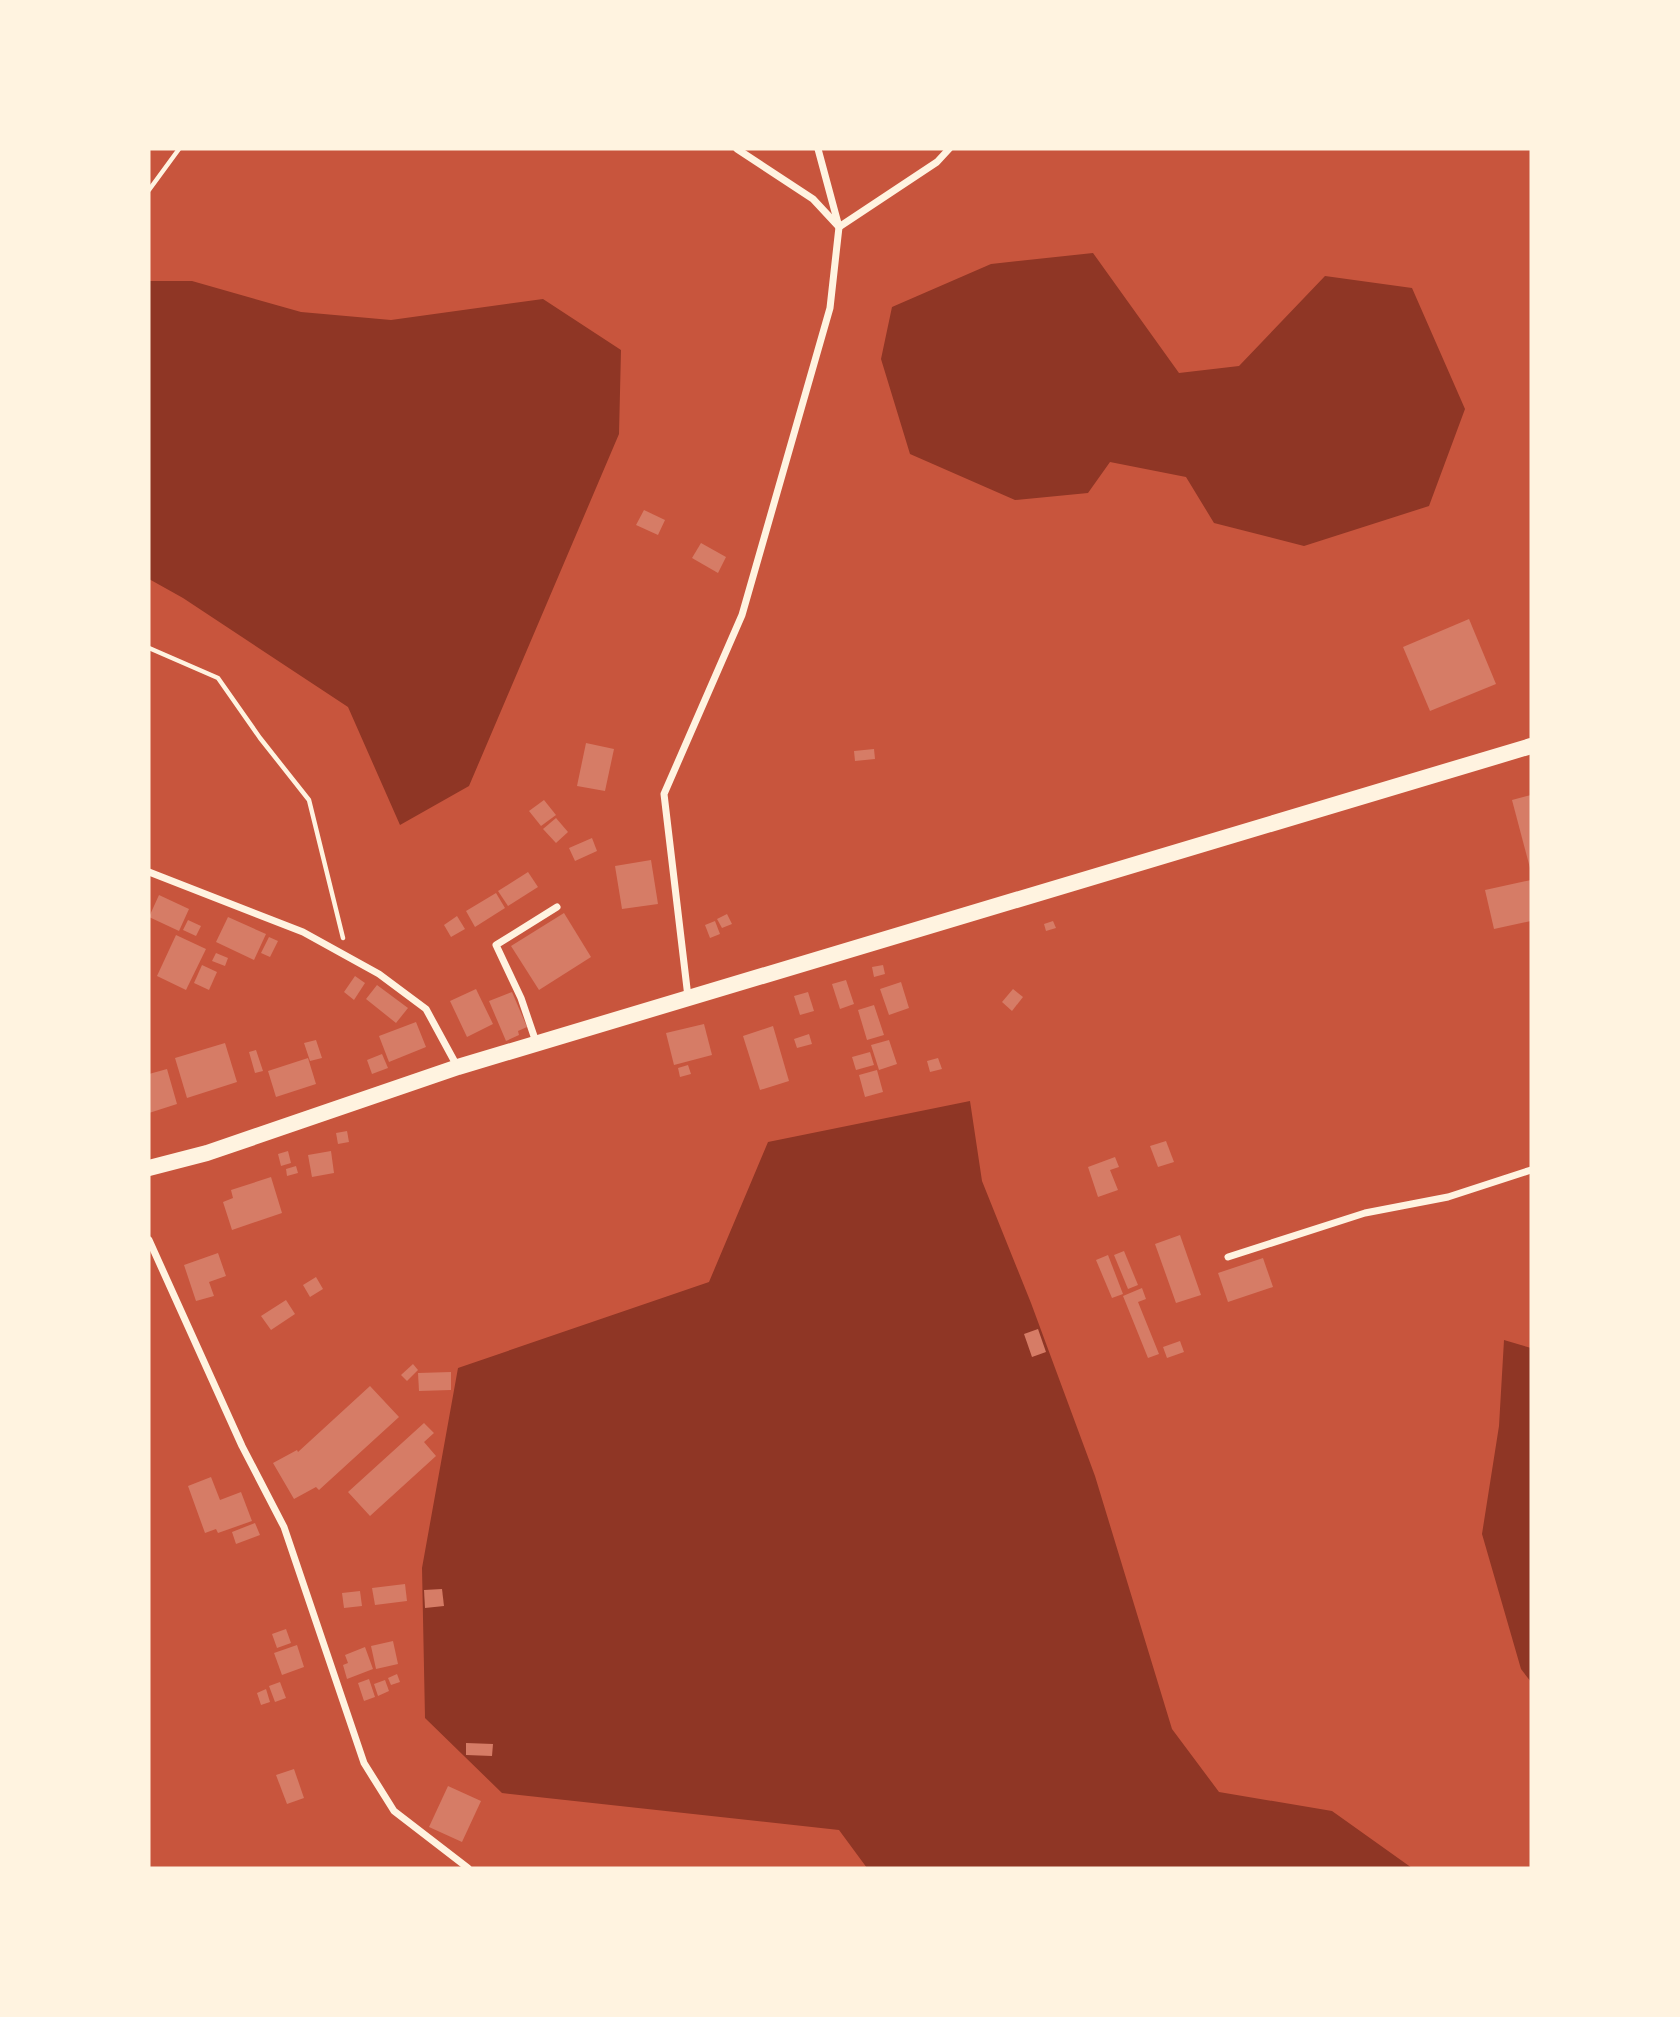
<svg xmlns="http://www.w3.org/2000/svg" width="1680" height="2017" viewBox="0 0 1680 2017" font-family="Helvetica,sans-serif">
  <style>
    .water { fill: #8f3625 }
    .building { fill: #d67c66 }
    .lines { fill: none; stroke-linecap: round; stroke-linejoin: round }
    .path { stroke: #fff3e0; stroke-width: 4.5 }
    .minor { stroke: #fff3e0; stroke-width: 7 }
    .primary { stroke: #fff3e0; stroke-width: 16 }
  </style>
  <rect width="100%" height="100%" fill="#c8553d"/>
  <g class="water">
    <polygon points="1093,253 1179,373 1239,366 1325,276 1412,288 1465,409 1429,506 1304,546 1214,523 1186,477 1110,462 1088,493 1015,500 910,454 881,359 892,307 991,264"/>
    <polygon points="149,281 192,281 301,312 391,320 543,299 621,350 619,434 469,786 400,825 348,707 183,598 149,579"/>
    <polygon points="970,1101 982,1181 1031,1303 1095,1476 1172,1729 1219,1792 1332,1811 1412,1868 867,1868 839,1830 502,1793 425,1718 422,1568 458,1368 709,1282 768,1142"/>
    <polygon points="1504,1340 1531,1348 1531,1682 1521,1669 1482,1534 1499,1426"/>
  </g>
  <g class="building">
    <polygon points="644,510 665,520 658,535 636,525"/>
    <polygon points="701,543 726,557 718,573 692,558"/>
    <polygon points="1469,619 1496,684 1430,711 1403,647"/>
    <polygon points="586,743 614,749 605,791 577,786"/>
    <polygon points="874,749 875,759 855,761 854,751"/>
    <polygon points="1531,795 1531,868 1530,868 1512,800"/>
    <polygon points="544,800 556,815 541,826 529,811"/>
    <polygon points="556,818 568,832 556,843 543,829"/>
    <polygon points="592,838 597,851 575,861 569,848"/>
    <polygon points="651,860 658,904 622,909 615,866"/>
    <polygon points="528,872 538,887 508,906 498,891"/>
    <polygon points="1531,880 1531,921 1494,929 1485,890"/>
    <polygon points="496,893 505,908 475,927 466,911"/>
    <polygon points="159,895 189,909 179,931 149,917"/>
    <polygon points="564,913 591,957 539,990 511,946"/>
    <polygon points="727,914 732,924 722,928 717,919"/>
    <polygon points="457,916 465,929 451,937 444,925"/>
    <polygon points="228,917 266,934 254,960 216,942"/>
    <polygon points="188,920 201,926 196,936 183,930"/>
    <polygon points="715,921 720,934 710,938 705,925"/>
    <polygon points="1053,921 1056,928 1046,931 1044,924"/>
    <polygon points="176,935 206,949 186,990 157,976"/>
    <polygon points="269,937 278,941 270,957 261,953"/>
    <polygon points="216,953 228,958 225,966 212,961"/>
    <polygon points="202,965 217,972 209,990 194,983"/>
    <polygon points="883,965 885,974 874,977 872,967"/>
    <polygon points="355,976 365,983 354,1000 344,992"/>
    <polygon points="846,980 854,1004 840,1009 832,984"/>
    <polygon points="901,982 909,1008 889,1015 880,989"/>
    <polygon points="377,985 408,1008 396,1023 366,999"/>
    <polygon points="476,989 493,1024 467,1037 450,1001"/>
    <polygon points="1013,989 1023,997 1012,1011 1002,1002"/>
    <polygon points="512,992 527,1027 518,1031 519,1035 506,1041 489,1001"/>
    <polygon points="808,992 814,1011 800,1015 794,996"/>
    <polygon points="874,1005 884,1035 867,1040 858,1010"/>
    <polygon points="416,1022 426,1047 389,1062 379,1036"/>
    <polygon points="704,1024 712,1055 674,1065 666,1033"/>
    <polygon points="773,1026 789,1081 760,1090 743,1036"/>
    <polygon points="809,1034 812,1044 797,1048 794,1039"/>
    <polygon points="316,1040 322,1058 310,1061 304,1043"/>
    <polygon points="889,1040 897,1064 879,1070 871,1045"/>
    <polygon points="225,1043 237,1082 187,1098 175,1058"/>
    <polygon points="256,1050 263,1071 255,1073 249,1052"/>
    <polygon points="870,1052 874,1065 856,1070 852,1057"/>
    <polygon points="382,1054 388,1068 372,1074 367,1060"/>
    <polygon points="308,1058 316,1084 276,1097 268,1071"/>
    <polygon points="938,1058 942,1069 930,1072 927,1061"/>
    <polygon points="688,1065 691,1074 680,1077 678,1068"/>
    <polygon points="167,1069 177,1104 149,1113 149,1074"/>
    <polygon points="877,1070 883,1092 865,1097 859,1075"/>
    <polygon points="347,1131 349,1142 338,1144 336,1133"/>
    <polygon points="1166,1141 1174,1162 1158,1167 1150,1146"/>
    <polygon points="288,1151 291,1163 281,1166 278,1154"/>
    <polygon points="331,1151 334,1173 312,1177 308,1155"/>
    <polygon points="1115,1157 1119,1167 1110,1170 1118,1190 1098,1197 1088,1167"/>
    <polygon points="296,1166 298,1173 287,1176 286,1169"/>
    <polygon points="271,1177 282,1213 232,1230 223,1202 233,1198 231,1190"/>
    <polygon points="1180,1235 1201,1295 1176,1303 1155,1244"/>
    <polygon points="1124,1251 1138,1285 1128,1289 1114,1255"/>
    <polygon points="218,1253 226,1276 209,1282 214,1296 196,1301 184,1265"/>
    <polygon points="1108,1255 1123,1294 1112,1298 1096,1260"/>
    <polygon points="1263,1258 1273,1287 1228,1302 1218,1273"/>
    <polygon points="316,1277 323,1289 310,1297 303,1285"/>
    <polygon points="1142,1288 1146,1299 1138,1302 1159,1354 1148,1358 1123,1296"/>
    <polygon points="286,1300 295,1314 271,1330 261,1316"/>
    <polygon points="1038,1329 1046,1352 1032,1357 1024,1334"/>
    <polygon points="1180,1341 1184,1352 1167,1358 1163,1347"/>
    <polygon points="413,1364 418,1370 407,1381 401,1375"/>
    <polygon points="451,1372 451,1390 419,1391 418,1373"/>
    <polygon points="370,1386 399,1417 319,1490 316,1487 294,1499 273,1463 297,1450 298,1452"/>
    <polygon points="424,1423 434,1433 424,1442 436,1456 370,1516 348,1492"/>
    <polygon points="211,1477 220,1500 241,1492 252,1521 218,1533 216,1529 205,1533 188,1486"/>
    <polygon points="255,1523 260,1535 236,1544 232,1532"/>
    <polygon points="405,1584 407,1601 375,1605 372,1588"/>
    <polygon points="442,1589 444,1606 425,1608 424,1590"/>
    <polygon points="360,1591 362,1606 344,1608 342,1593"/>
    <polygon points="286,1629 291,1643 277,1648 272,1634"/>
    <polygon points="393,1641 398,1664 376,1669 371,1646"/>
    <polygon points="297,1645 304,1667 282,1675 274,1653"/>
    <polygon points="365,1647 373,1669 347,1679 343,1665 348,1663 345,1655"/>
    <polygon points="397,1674 400,1682 391,1685 388,1678"/>
    <polygon points="369,1679 375,1697 364,1701 358,1683"/>
    <polygon points="385,1680 389,1691 378,1696 374,1684"/>
    <polygon points="280,1682 286,1698 275,1702 269,1686"/>
    <polygon points="266,1689 270,1702 261,1705 257,1693"/>
    <polygon points="466,1743 493,1744 492,1756 466,1755"/>
    <polygon points="294,1769 304,1798 287,1804 276,1775"/>
    <polygon points="448,1786 481,1801 462,1842 429,1827"/>
  </g>
  <g class="lines">
    <g class="path">
      <polyline points="149,190 179,149"/>
      <polyline points="149,648 218,678 260,738 309,800 343,938"/>
    </g>
    <g class="minor">
      <polyline points="737,149 813,199 839,227 937,162 949,149"/>
      <polyline points="149,872 303,932 379,974 426,1009 457,1066"/>
      <polyline points="688,997 664,794 742,615 830,308 839,227 818,149"/>
      <polyline points="536,1042 521,998 496,945 557,907"/>
      <polyline points="149,1240 242,1446 284,1527 364,1763 394,1811 468,1868"/>
      <polyline points="1228,1257 1365,1213 1448,1197 1531,1170"/>
    </g>
    <polyline class="primary" points="149,1168 207,1153 458,1067 1531,746"/>
  </g>
  <rect width="1680" height="2017" fill="none" stroke="#fff3e0" stroke-width="301"/>
</svg>
